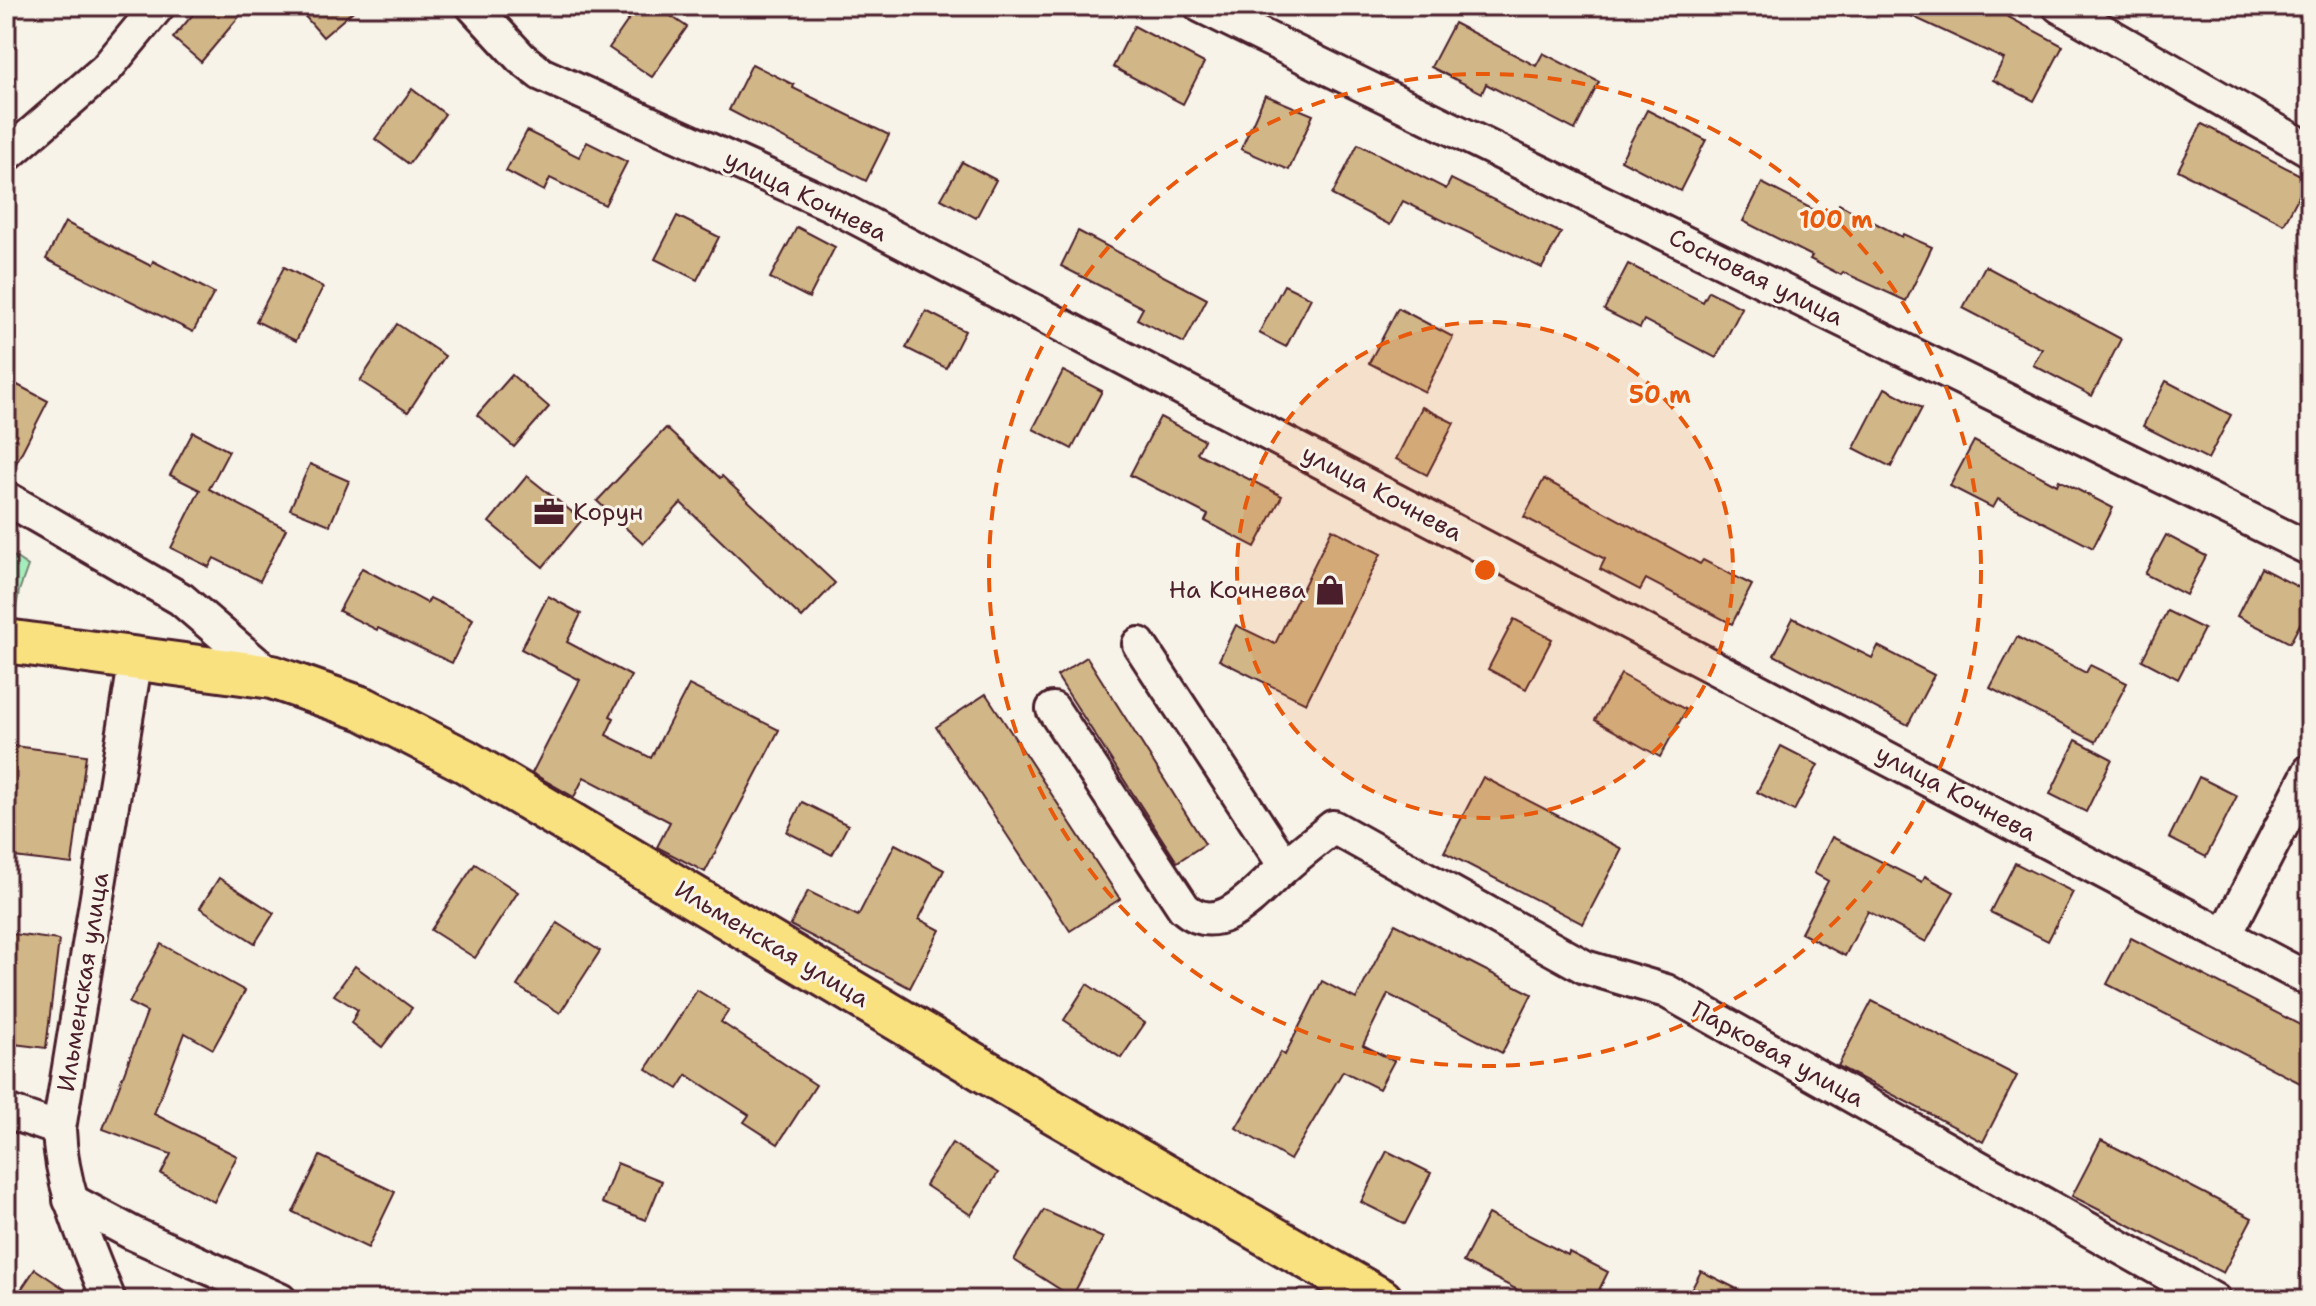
<svg xmlns="http://www.w3.org/2000/svg" width="2316" height="1306" viewBox="0 0 2316 1306" font-family="'Shantell Sans',sans-serif">
  <style>
    .green { fill: #a4edbc; stroke: #778674; stroke-width: 2 }
    .building { fill: #d1b687; stroke: #4a1f2b; stroke-width: 2 }
    .lines { fill: none; stroke-linecap: round; stroke-linejoin: round }
    .minor-casing { stroke: #4a1f2b; stroke-width: 38 }
    .major-casing { stroke: #4a1f2b; stroke-width: 48 }
    .minor { stroke: #f7f3e8; stroke-width: 32 }
    .major { stroke: #fae180; stroke-width: 42 }
    .ring { fill: none; stroke: #e8590c; stroke-width: 4; stroke-dasharray: 14 10 }
    .labels { text-anchor: middle; dominant-baseline: central; stroke-width: 6; stroke-linejoin: round; paint-order: stroke }
    .street-label { font-size: 24px; fill: #4a1f2b; stroke: #f7f3e8 }
    .poi-label { font-size: 24px; fill: #4a1f2b; stroke: #f7f3e8; text-anchor: start }
    .centre { fill: #e8590c; stroke: #f7f3e8; stroke-width: 4 }
    .ring-label { font-size: 24px; text-anchor: middle; font-weight: bold; fill: #e8590c; stroke: #f7f3e8; stroke-width: 6; stroke-linejoin: round; paint-order: stroke }
  </style>
  <rect width="100%" height="100%" fill="#f7f3e8"/>
  <filter id="ink" filterUnits="userSpaceOnUse"><feTurbulence type="fractalNoise" baseFrequency=".0125" numOctaves="2"/><feDisplacementMap in="SourceGraphic" scale="16" xChannelSelector="R" yChannelSelector="G"/><feConvolveMatrix kernelMatrix="1 2 1 2 8 2 1 2 1" color-interpolation-filters="sRGB"/></filter>
  <g filter="url(#ink)">
    <polygon class="green" points="6,551 28,566 19,591 14,619 6,618"/>
    <g class="building">
      <polygon points="200,6 248,6 201,62 173,38"/>
      <polygon points="296,6 359,6 323,37"/>
      <polygon points="638,6 656,6 687,27 652,77 609,48"/>
      <polygon points="1890,6 1988,6 2063,46 2034,101 1993,80 2004,59"/>
      <polygon points="1454,23 1536,66 1543,53 1599,82 1575,130 1486,84 1482,93 1431,67"/>
      <polygon points="1134,26 1204,63 1183,104 1113,67"/>
      <polygon points="752,64 794,85 793,88 889,135 866,181 729,110"/>
      <polygon points="412,89 445,114 409,164 375,139"/>
      <polygon points="1265,95 1313,115 1289,170 1241,149"/>
      <polygon points="1647,110 1706,140 1680,191 1621,160"/>
      <polygon points="2202,124 2308,179 2284,224 2178,170"/>
      <polygon points="527,131 579,157 587,142 627,162 605,205 550,178 544,191 506,171"/>
      <polygon points="1358,144 1446,189 1451,179 1561,233 1542,268 1403,201 1390,225 1332,195"/>
      <polygon points="962,162 996,180 976,218 941,199"/>
      <polygon points="1762,183 1831,219 1839,204 1902,237 1903,234 1932,247 1906,301 1843,272 1841,275 1810,259 1812,256 1743,221"/>
      <polygon points="677,216 719,237 697,280 655,259"/>
      <polygon points="65,222 151,266 153,261 214,293 193,332 46,259"/>
      <polygon points="797,227 835,247 809,298 770,278"/>
      <polygon points="1078,231 1207,299 1184,343 1137,319 1143,308 1061,266"/>
      <polygon points="1628,264 1703,302 1709,291 1742,308 1716,358 1644,320 1640,328 1604,310"/>
      <polygon points="1985,266 2121,339 2092,396 2033,365 2042,349 1963,308"/>
      <polygon points="284,267 323,287 296,341 256,321"/>
      <polygon points="1284,285 1311,298 1286,347 1259,333"/>
      <polygon points="1398,308 1453,337 1425,392 1369,363"/>
      <polygon points="926,311 965,331 946,368 906,348"/>
      <polygon points="397,324 445,356 408,412 360,381"/>
      <polygon points="1063,371 1102,391 1072,449 1033,429"/>
      <polygon points="512,375 549,407 514,447 477,415"/>
      <polygon points="6,379 48,401 8,479 6,479"/>
      <polygon points="2166,381 2231,415 2208,459 2143,426"/>
      <polygon points="1885,388 1922,408 1891,467 1854,448"/>
      <polygon points="1422,407 1454,423 1427,475 1396,459"/>
      <polygon points="1160,417 1204,440 1197,453 1282,496 1255,547 1205,521 1208,515 1130,475"/>
      <polygon points="666,428 720,478 722,476 835,583 802,618 681,503 643,544 597,501"/>
      <polygon points="193,432 229,451 209,489 286,529 260,581 214,558 209,567 171,548 200,490 170,475"/>
      <polygon points="1974,441 2057,485 2059,480 2113,508 2093,548 1998,499 1993,508 1950,486"/>
      <polygon points="310,464 349,481 330,525 290,509"/>
      <polygon points="527,476 582,520 543,567 489,522"/>
      <polygon points="1544,479 1700,564 1703,560 1752,585 1732,624 1646,579 1640,590 1600,569 1605,559 1524,517"/>
      <polygon points="1332,529 1381,554 1306,703 1219,660 1236,625 1275,644"/>
      <polygon points="2166,535 2206,556 2186,595 2145,574"/>
      <polygon points="362,568 427,603 430,598 473,619 452,663 378,628 377,630 339,611"/>
      <polygon points="2261,568 2310,593 2310,605 2290,643 2237,616"/>
      <polygon points="548,596 581,614 567,642 631,676 610,716 614,718 606,735 651,758 689,685 779,730 705,872 657,847 670,822 584,777 574,797 532,773 580,680 521,649"/>
      <polygon points="2167,611 2204,629 2178,679 2142,660"/>
      <polygon points="1793,618 1872,658 1878,646 1934,675 1908,725 1774,655"/>
      <polygon points="1514,619 1552,639 1526,689 1488,669"/>
      <polygon points="2017,637 2086,673 2090,665 2127,683 2096,742 1990,688"/>
      <polygon points="1087,657 1205,844 1177,862 1057,676"/>
      <polygon points="1621,674 1686,710 1660,757 1595,720"/>
      <polygon points="986,694 1120,899 1070,931 936,727"/>
      <polygon points="2076,740 2112,759 2086,812 2050,794"/>
      <polygon points="6,745 86,755 72,864 6,856"/>
      <polygon points="1781,746 1818,765 1794,811 1757,792"/>
      <polygon points="1483,777 1622,849 1583,924 1444,852"/>
      <polygon points="2199,777 2237,796 2206,857 2169,838"/>
      <polygon points="802,802 848,825 832,855 787,832"/>
      <polygon points="1832,837 1922,882 1925,876 1954,892 1926,942 1868,911 1845,956 1801,933 1828,881 1814,873"/>
      <polygon points="895,844 944,870 919,919 940,930 910,988 790,925 808,891 858,916"/>
      <polygon points="2015,863 2073,892 2048,941 1990,912"/>
      <polygon points="475,864 518,892 475,958 431,930"/>
      <polygon points="219,878 274,913 255,943 200,908"/>
      <polygon points="557,923 600,951 560,1013 517,986"/>
      <polygon points="1395,924 1532,994 1502,1053 1388,994 1363,1045 1394,1061 1379,1089 1343,1071 1290,1160 1236,1128 1281,1052 1285,1055 1322,981 1356,999"/>
      <polygon points="6,933 59,940 46,1048 6,1043"/>
      <polygon points="2131,938 2310,1030 2310,1088 2107,984"/>
      <polygon points="161,944 245,991 213,1049 185,1033 154,1114 237,1156 214,1202 161,1174 171,1154 103,1129 147,1012 129,1003"/>
      <polygon points="355,966 412,1008 382,1047 351,1023 358,1010 334,995"/>
      <polygon points="1087,984 1145,1023 1121,1058 1064,1020"/>
      <polygon points="697,990 729,1010 721,1022 816,1085 778,1144 744,1122 749,1115 687,1075 678,1089 646,1069"/>
      <polygon points="1872,1001 2017,1076 1983,1142 1838,1066"/>
      <polygon points="2101,1140 2252,1218 2223,1273 2072,1196"/>
      <polygon points="952,1143 998,1173 971,1215 925,1185"/>
      <polygon points="1387,1151 1431,1173 1405,1224 1361,1202"/>
      <polygon points="320,1156 395,1192 368,1248 293,1212"/>
      <polygon points="617,1163 662,1181 646,1220 602,1203"/>
      <polygon points="1044,1210 1103,1238 1072,1297 1014,1260"/>
      <polygon points="1488,1214 1568,1255 1569,1252 1608,1272 1594,1300 1537,1300 1463,1262"/>
      <polygon points="35,1269 81,1300 14,1300"/>
      <polygon points="1701,1271 1759,1300 1686,1300"/>
    </g>
    <g class="lines">
      <g class="minor-casing">
        <g id="minor">
          <polyline points="473,6 521,58 541,74 832,205 2310,980"/>
          <polyline points="1201,6 2310,549"/>
          <polyline points="2059,6 2310,150"/>
          <polyline points="6,156 106,69 158,6"/>
          <polyline points="6,498 181,599 272,677"/>
          <polyline points="1139,644 1285,866"/>
          <path d="M 1053,709 L 1184,908 C 1221,940 1257,890 1284,867 C 1300,853 1317,840 1333,827 L 1585,967 L 1666,991 L 2214,1300"/>
          <polyline points="2226,934 2310,771"/>
          <polyline points="6,1111 59,1129"/>
          <polyline points="70,1200 132,1233 280,1300"/>
          <path d="M 109,1300 C 87,1244 61,1190 59,1129 L 136,658"/>
        </g>
      </g>
      <g class="major-casing">
        <polyline id="major" points="6,641 272,677 364,709 465,761 1052,1111 1381,1300"/>
      </g>
      <use href="#minor" class="minor"/>
      <use href="#major" class="major"/>
    </g>
  </g>
  <circle cx="1485" cy="570" r="248" fill="#e8590c" fill-opacity=".12"/>
  <g class="ring">
    <circle cx="1485" cy="570" r="248"/>
    <circle cx="1485" cy="570" r="496"/>
  </g>
  <defs>
    <g id="office-bare" transform="scale(2.4)"><path d="M-6-3h4V-5.5h4V-3h4V5H-6ZM-1-4.5V-3h2v-1.5ZM-6 0V1H6V0Z" fill="#4a1f2b" stroke="#f7f3e8" stroke-width="2.5" paint-order="stroke"/></g>
    <g id="shop-bare" transform="scale(2.4)"><path d="M-5-2.5h2.3a2.7 3.5 0 0 1 5.4 0H5L5.5 6h-11ZM-1.5-2.5h3a1.5 2.3 0 0 0-3 0Z" fill="#4a1f2b" stroke="#f7f3e8" stroke-width="2.5" paint-order="stroke"/></g>
  </defs>
  <g fill-rule="evenodd">
    <use href="#office-bare" x="549" y="512"/>
    <use href="#shop-bare" x="1330" y="590"/>
  </g>
  <g class="labels">
    <g class="street-label">
      <text transform="translate(806 196) rotate(26)">улица Кочнева</text>
      <text transform="translate(1756 277) rotate(26)">Сосновая улица</text>
      <text transform="translate(1382 493) rotate(28)">улица Кочнева</text>
      <text transform="translate(1956 793) rotate(28)">улица Кочнева</text>
      <text transform="translate(772 944) rotate(31)">Ильменская улица</text>
      <text transform="translate(83 982) rotate(-81)">Ильменская улица</text>
      <text transform="translate(1778 1054) rotate(29)">Парковая улица</text>
    </g>
    <g class="poi-label">
      <text x="573" y="512">Корун</text>
      <text x="1306" y="590" text-anchor="end">На Кочнева</text>
    </g>
  </g>
  <circle cx="1485" cy="570" r="12" class="centre"/>
  <g class="ring-label">
    <text x="1836" y="228">100 m</text>
    <text x="1660" y="403">50 m</text>
  </g>
  <rect width="2316" height="1306" fill="none" stroke="#f7f3e8" stroke-width="32"/>
  <rect x="16" y="16" width="2284" height="1274" fill="none" stroke="#4a1f2b" stroke-width="3" filter="url(#ink)"/>
</svg>
